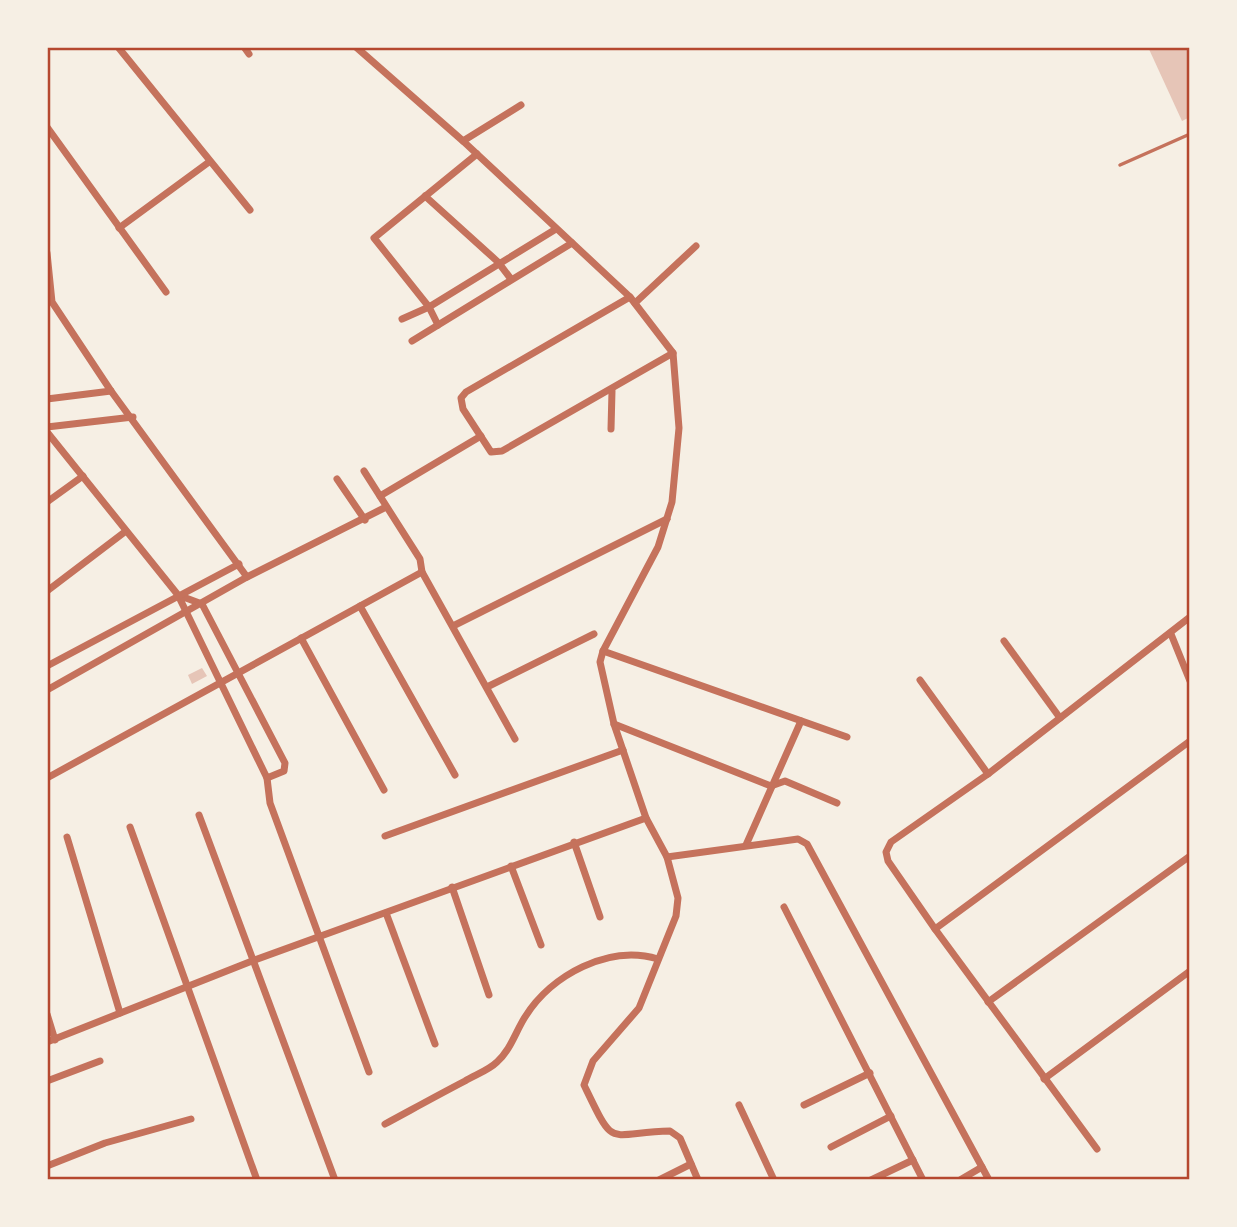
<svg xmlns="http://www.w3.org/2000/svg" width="1237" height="1227" viewBox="0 0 1237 1227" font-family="Lato,sans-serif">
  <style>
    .building { fill: #e6c5b7 }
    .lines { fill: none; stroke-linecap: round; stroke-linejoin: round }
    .service { stroke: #c5725c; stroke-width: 3.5 }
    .minor { stroke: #c5725c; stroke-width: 7 }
    .neatline { fill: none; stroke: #b5482f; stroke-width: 2.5 }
  </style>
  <rect width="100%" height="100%" fill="#f6efe4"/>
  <g class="building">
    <polygon points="1148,47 1190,47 1190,117 1182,121"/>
    <polygon points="202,668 207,676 192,684 188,675"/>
  </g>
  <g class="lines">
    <polyline class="service" points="1120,165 1190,134"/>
    <g class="minor">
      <polyline points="118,47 250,210"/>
      <polyline points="244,47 249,54"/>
      <path d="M 356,47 L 463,141 L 630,297 L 673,353 L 679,428 L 672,502 L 658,547 L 603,651 L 600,662 L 614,724 L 646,818 L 667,857 L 678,898 L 676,916 L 639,1008 L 593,1061 L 584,1085 C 616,1151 605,1133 670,1131 L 680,1138 L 698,1180"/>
      <polyline points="47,127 166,292"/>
      <polyline points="463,141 521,105"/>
      <polyline points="425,196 498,262 511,279"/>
      <polyline points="119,228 209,162"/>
      <polyline points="47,253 52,302 111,391 247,577"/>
      <polyline points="630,297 466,392 461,398 463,409 491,452 502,451 673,353"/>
      <polyline points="635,303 696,246"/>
      <polyline points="402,319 429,307 556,229"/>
      <polyline points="438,325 429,307 374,238 477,154"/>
      <polyline points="412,341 572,243"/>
      <polyline points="47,399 111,391"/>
      <polyline points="47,427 133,417"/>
      <polyline points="611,429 612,391"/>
      <polyline points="47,432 178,595 267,778 284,771 285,763 202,604 178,595"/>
      <polyline points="364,471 420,559 422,572 515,739"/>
      <polyline points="337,479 365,520"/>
      <polyline points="380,496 481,436"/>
      <polyline points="47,502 83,476"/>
      <polyline points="47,591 126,531"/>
      <polyline points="360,606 455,775"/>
      <polyline points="455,625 667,519"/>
      <polyline points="1171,634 1190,681"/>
      <polyline points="301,638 384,790"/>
      <polyline points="1004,641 1060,718"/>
      <polyline points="603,651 847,737"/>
      <polyline points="47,666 239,564"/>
      <polyline points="920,680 988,774"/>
      <polyline points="487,687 594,634"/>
      <polyline points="47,690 247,577 386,507"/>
      <polyline points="614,724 771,786 785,781 837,803"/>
      <polyline points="47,778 422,572"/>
      <polyline points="267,778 270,803 369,1072"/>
      <polyline points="199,815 335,1180"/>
      <polyline points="130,827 257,1180"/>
      <polyline points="385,836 623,750"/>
      <polyline points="67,837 120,1013"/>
      <polyline points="574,842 600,917"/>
      <polyline points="746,845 801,721"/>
      <polyline points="667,857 798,839 807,844 989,1180"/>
      <polyline points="511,866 541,945"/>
      <polyline points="452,887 489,995"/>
      <polyline points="784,907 923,1180"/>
      <polyline points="386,913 435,1044"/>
      <polyline points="935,929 1190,741"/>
      <polyline points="988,1002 1190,856"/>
      <polyline points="47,1014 55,1040"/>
      <polyline points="47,1042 252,961 646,818"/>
      <polyline points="1044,1079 1190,971"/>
      <polyline points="47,1081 100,1061"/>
      <polyline points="739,1105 774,1180"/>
      <polyline points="804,1105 870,1073"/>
      <path d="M 385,1124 C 411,1110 438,1095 465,1081 C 475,1075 489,1070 497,1062 C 511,1049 515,1033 525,1017 C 551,975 609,944 658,959"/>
      <polyline points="831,1147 891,1116"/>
      <polyline points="1097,1149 935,929 888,861 886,852 891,842 988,774 1190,617"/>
      <polyline points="47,1166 105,1143 191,1119"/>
      <polyline points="659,1180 691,1164"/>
      <polyline points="871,1180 913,1160"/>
      <polyline points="960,1180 982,1167"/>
    </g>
  </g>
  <rect width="1237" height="1227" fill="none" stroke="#f6efe4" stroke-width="98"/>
  <rect x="49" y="49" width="1139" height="1129" class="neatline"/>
</svg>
